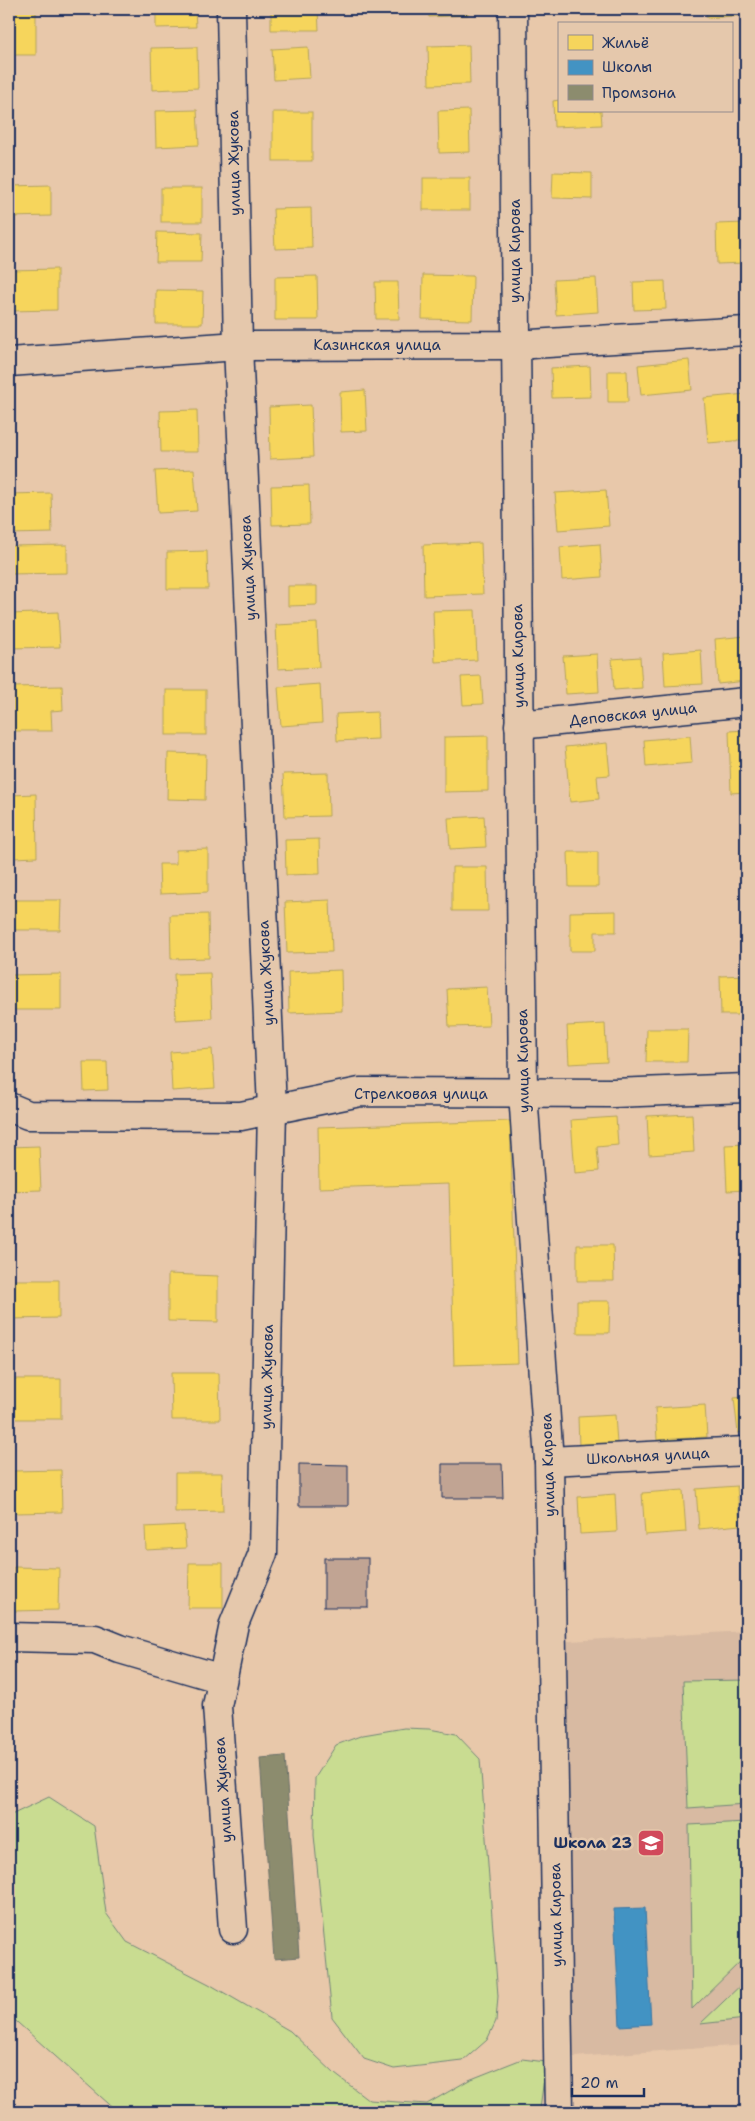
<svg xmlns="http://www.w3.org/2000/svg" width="755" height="2121" viewBox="0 0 755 2121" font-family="'Shantell Sans',sans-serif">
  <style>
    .built { fill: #d8baa2 }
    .green { fill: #c9dc91; stroke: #728678 }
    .homes { fill: #f6d55c; stroke: #b4a35d }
    .schools { fill: #4393c3; stroke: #3775a5 }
    .industry { fill: #8c8c6e; stroke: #6a7069 }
    .building { fill: #c1a493; stroke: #1b2f5e }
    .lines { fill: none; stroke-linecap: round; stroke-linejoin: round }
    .minor-casing { stroke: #1b2f5e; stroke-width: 31 }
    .minor { stroke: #e5c8ac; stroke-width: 28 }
    .labels { text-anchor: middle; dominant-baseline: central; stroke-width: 5; stroke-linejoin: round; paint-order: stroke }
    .street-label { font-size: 15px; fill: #1b2f5e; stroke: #e5c8ac }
    .poi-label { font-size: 15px; font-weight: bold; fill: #1b2f5e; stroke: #e5c8ac; text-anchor: end }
  </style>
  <rect width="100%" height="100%" fill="#e8c8aa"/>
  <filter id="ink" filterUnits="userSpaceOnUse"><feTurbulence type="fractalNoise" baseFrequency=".02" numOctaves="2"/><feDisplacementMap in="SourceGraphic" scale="10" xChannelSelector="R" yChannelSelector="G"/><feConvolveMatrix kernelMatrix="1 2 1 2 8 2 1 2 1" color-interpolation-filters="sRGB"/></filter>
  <g filter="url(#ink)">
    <polygon class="built" points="746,1631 746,2045 559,2058 552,1642"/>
    <g class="green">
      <polygon points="746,1680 746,1804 688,1808 683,1681"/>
      <polygon points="404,1728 429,1729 456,1734 480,1759 498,1996 496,2021 487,2040 463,2061 394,2069 364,2059 332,2017 314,1835 315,1778 336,1745 363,1735"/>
      <polygon points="49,1797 94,1826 106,1913 127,1942 209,1984 290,2031 335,2074 369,2100 427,2104 469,2080 522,2059 546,2062 540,2109 529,2112 118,2112 9,2015 9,1816"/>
      <polygon points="746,1822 746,1956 692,2009 689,1825"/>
      <polygon points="746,1980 746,2019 700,2024"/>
    </g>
    <g class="homes">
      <rect x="9" y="9" width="27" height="46"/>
      <polygon points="156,9 195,9 196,27 156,28"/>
      <polygon points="271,9 318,9 319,30 271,30"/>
      <polygon points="428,9 468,9 468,15 429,17"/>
      <polygon points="706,9 746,9 746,15 707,18"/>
      <polygon points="469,45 470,84 429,85 428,46"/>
      <polygon points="197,47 198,88 152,90 151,48"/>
      <polygon points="308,47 310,78 274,80 272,49"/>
      <polygon points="559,100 559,111 601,111 602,125 554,127 553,101"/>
      <polygon points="197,110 199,145 156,147 155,111"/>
      <polygon points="469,110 470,152 439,153 438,111"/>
      <rect x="273" y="112" width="39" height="49"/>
      <polygon points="553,172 592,173 592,199 552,198"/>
      <rect x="423" y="178" width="47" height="32"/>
      <polygon points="51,185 51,216 9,217 9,186"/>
      <rect x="161" y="188" width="41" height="34"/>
      <polygon points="311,208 312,248 275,249 273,209"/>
      <polygon points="746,223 746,263 717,264 716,224"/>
      <polygon points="157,232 202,233 201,262 156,262"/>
      <polygon points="57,269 57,310 9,311 9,270"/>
      <polygon points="423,275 473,276 472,320 422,319"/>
      <polygon points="317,276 318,320 275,320 275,277"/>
      <polygon points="596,278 598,312 556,315 554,280"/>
      <polygon points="665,281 666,309 634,310 633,282"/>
      <polygon points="375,282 398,282 399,319 376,319"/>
      <polygon points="156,290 203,291 202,324 156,324"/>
      <polygon points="689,360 692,390 641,395 638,365"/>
      <polygon points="590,366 591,397 552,398 551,368"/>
      <polygon points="608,371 627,371 628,402 608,402"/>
      <polygon points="365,390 367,431 341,432 340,392"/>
      <polygon points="746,394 746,440 708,443 704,398"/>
      <polygon points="311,405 313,457 270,459 269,407"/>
      <polygon points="197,410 198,452 161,452 160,411"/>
      <polygon points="194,469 197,511 158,513 155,471"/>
      <polygon points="309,485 310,524 272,525 271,486"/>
      <polygon points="606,490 609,526 558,530 555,493"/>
      <polygon points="51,493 52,533 9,534 9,494"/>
      <polygon points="481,543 483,594 424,596 423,545"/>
      <polygon points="600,544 602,577 562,580 560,547"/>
      <polygon points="67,545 67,573 10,574 10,546"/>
      <polygon points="207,551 208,589 167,589 167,552"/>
      <polygon points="288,586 317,586 317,605 288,606"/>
      <polygon points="475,610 477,660 435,662 433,611"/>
      <polygon points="58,612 60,647 12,648 11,614"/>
      <polygon points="317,623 319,667 278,669 276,625"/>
      <polygon points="746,636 746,681 718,684 715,639"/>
      <polygon points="701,650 703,684 665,686 663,653"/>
      <polygon points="597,654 599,692 566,694 563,656"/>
      <polygon points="640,657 642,688 614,690 612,659"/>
      <polygon points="481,676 483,704 463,705 461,677"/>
      <polygon points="320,684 322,723 281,726 278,687"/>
      <polygon points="62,686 63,710 51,711 52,731 13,731 12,687"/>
      <rect x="166" y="690" width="40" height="45"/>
      <polygon points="377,712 378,739 337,741 336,714"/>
      <polygon points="746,730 746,792 731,793 729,731"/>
      <polygon points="488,736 488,791 444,792 444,737"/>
      <polygon points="690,736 692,763 646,767 644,740"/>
      <polygon points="607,743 610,775 597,776 599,799 570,802 565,747"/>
      <polygon points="168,753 206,754 205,800 167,799"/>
      <polygon points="328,773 329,816 285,817 283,774"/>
      <polygon points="36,794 37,857 13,858 11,795"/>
      <polygon points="484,816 486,847 450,849 448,818"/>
      <polygon points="319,839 320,874 286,875 285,840"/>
      <polygon points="208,849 208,892 160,894 159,864 176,864 176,850"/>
      <polygon points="568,852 598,852 598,887 569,887"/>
      <polygon points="452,867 487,867 488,911 452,911"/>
      <polygon points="11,900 61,900 60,930 10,930"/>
      <polygon points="330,900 332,952 287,953 285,902"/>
      <polygon points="616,911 616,932 595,932 595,951 570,951 570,912"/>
      <polygon points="208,914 209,958 171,959 170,915"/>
      <polygon points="341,970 342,1011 289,1013 288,972"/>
      <polygon points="210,973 212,1018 176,1020 174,974"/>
      <polygon points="61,974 61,1010 10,1010 10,975"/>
      <polygon points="746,975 746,1015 721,1015 720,976"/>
      <polygon points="487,987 489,1026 449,1027 447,989"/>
      <polygon points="605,1024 607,1062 569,1064 567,1026"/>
      <polygon points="647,1029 688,1029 687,1062 646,1062"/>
      <polygon points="212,1049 215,1088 172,1091 170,1052"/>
      <polygon points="83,1062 107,1062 108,1090 84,1091"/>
      <polygon points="692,1114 694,1152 649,1155 647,1116"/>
      <polygon points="616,1117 618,1145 597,1147 599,1171 575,1173 571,1120"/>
      <polygon points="510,1121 518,1363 454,1365 449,1184 319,1188 318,1127"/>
      <polygon points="746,1144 746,1190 727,1191 725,1145"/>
      <polygon points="39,1146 41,1190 9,1191 9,1147"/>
      <polygon points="577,1245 613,1245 614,1281 577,1281"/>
      <polygon points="168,1274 218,1276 218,1322 168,1321"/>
      <polygon points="10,1280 59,1280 59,1318 11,1319"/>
      <polygon points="577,1301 610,1301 609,1333 577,1333"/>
      <polygon points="171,1373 219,1373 220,1420 172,1420"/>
      <polygon points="13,1379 61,1379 61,1419 14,1419"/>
      <polygon points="746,1397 746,1432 738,1433 734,1398"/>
      <polygon points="705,1405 707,1437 657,1440 655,1408"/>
      <polygon points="615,1415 617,1443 579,1446 578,1417"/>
      <polygon points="61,1470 62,1512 15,1513 14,1471"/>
      <polygon points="175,1473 222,1473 223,1511 175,1512"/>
      <polygon points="737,1486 740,1525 699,1529 696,1489"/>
      <polygon points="683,1490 686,1532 645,1535 642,1493"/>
      <polygon points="615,1494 617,1532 580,1534 578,1497"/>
      <polygon points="184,1525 186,1548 146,1550 145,1527"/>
      <polygon points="189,1563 223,1563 223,1608 188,1608"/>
      <polygon points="14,1567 59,1568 58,1610 14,1611"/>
    </g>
    <polygon class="schools" points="645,1908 651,2024 620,2026 614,1909"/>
    <polygon class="industry" points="285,1756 299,1957 274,1959 260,1758"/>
    <g class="building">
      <polygon points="299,1464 348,1465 348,1506 299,1506"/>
      <polygon points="442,1464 502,1464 503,1498 442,1498"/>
      <rect x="324" y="1558" width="44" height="49"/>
    </g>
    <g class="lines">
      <g class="minor-casing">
        <g id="minor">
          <polyline points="231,9 238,346 272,1108 263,1553 234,1624 217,1706 233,1929"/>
          <polyline points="513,9 523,1093 549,1461 559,2112"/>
          <polyline points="9,362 238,346 515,345 746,331"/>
          <polyline points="519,725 746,702"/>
          <polyline points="9,1107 28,1115 241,1116 360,1092 613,1093 746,1088"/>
          <polyline points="549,1461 746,1451"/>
          <polyline points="9,1637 95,1639 120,1649 222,1679"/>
        </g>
      </g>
      <use href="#minor" class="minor"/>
    </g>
  </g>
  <defs>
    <g id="school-square" transform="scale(1.4375)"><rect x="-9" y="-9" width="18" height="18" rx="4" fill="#d1495b" stroke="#e5c8ac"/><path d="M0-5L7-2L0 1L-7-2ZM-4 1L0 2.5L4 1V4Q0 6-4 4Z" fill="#fff"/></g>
  </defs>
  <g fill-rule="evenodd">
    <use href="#school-square" x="651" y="1843"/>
  </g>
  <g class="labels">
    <g class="street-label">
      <text transform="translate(234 163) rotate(-91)">улица Жукова</text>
      <text transform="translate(515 251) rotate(-90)">улица Кирова</text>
      <text x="377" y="345">Казинская улица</text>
      <text transform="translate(248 568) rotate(-93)">улица Жукова</text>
      <text transform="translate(518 656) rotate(-91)">улица Кирова</text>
      <text transform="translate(633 714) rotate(-6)">Деповская улица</text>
      <text transform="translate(266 973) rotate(-93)">улица Жукова</text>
      <text transform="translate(523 1061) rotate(-91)">улица Кирова</text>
      <text x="421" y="1094">Стрелковая улица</text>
      <text transform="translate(267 1377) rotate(-89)">улица Жукова</text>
      <text transform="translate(648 1456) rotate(-3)">Школьная улица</text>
      <text transform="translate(548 1465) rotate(-92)">улица Кирова</text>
      <text transform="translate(223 1790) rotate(-94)">улица Жукова</text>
      <text transform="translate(556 1915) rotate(-91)">улица Кирова</text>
    </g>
    <g class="poi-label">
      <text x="632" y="1843">Школа 23</text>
    </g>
  </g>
  <rect width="755" height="2121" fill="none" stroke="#e5c8ac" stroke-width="30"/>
  <rect x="15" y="15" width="725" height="2091" fill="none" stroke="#1b2f5e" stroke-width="2" filter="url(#ink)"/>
  <rect x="558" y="22" width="175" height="90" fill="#e5c8ac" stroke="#948b8d"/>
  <rect x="568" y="35" width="25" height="15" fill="#f6d55c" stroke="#948b8d"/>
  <text x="602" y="48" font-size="15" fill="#1b2f5e">Жильё</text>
  <rect x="568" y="60" width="25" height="15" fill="#4393c3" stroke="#948b8d"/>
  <text x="602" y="72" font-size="15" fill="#1b2f5e">Школы</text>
  <rect x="568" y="85" width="25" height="15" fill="#8c8c6e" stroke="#948b8d"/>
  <text x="602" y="98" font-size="15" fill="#1b2f5e">Промзона</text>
  <path d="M572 2088v8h72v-8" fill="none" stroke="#1b2f5e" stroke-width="2.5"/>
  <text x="580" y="2088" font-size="15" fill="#1b2f5e" stroke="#e5c8ac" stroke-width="4" paint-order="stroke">20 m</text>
</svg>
